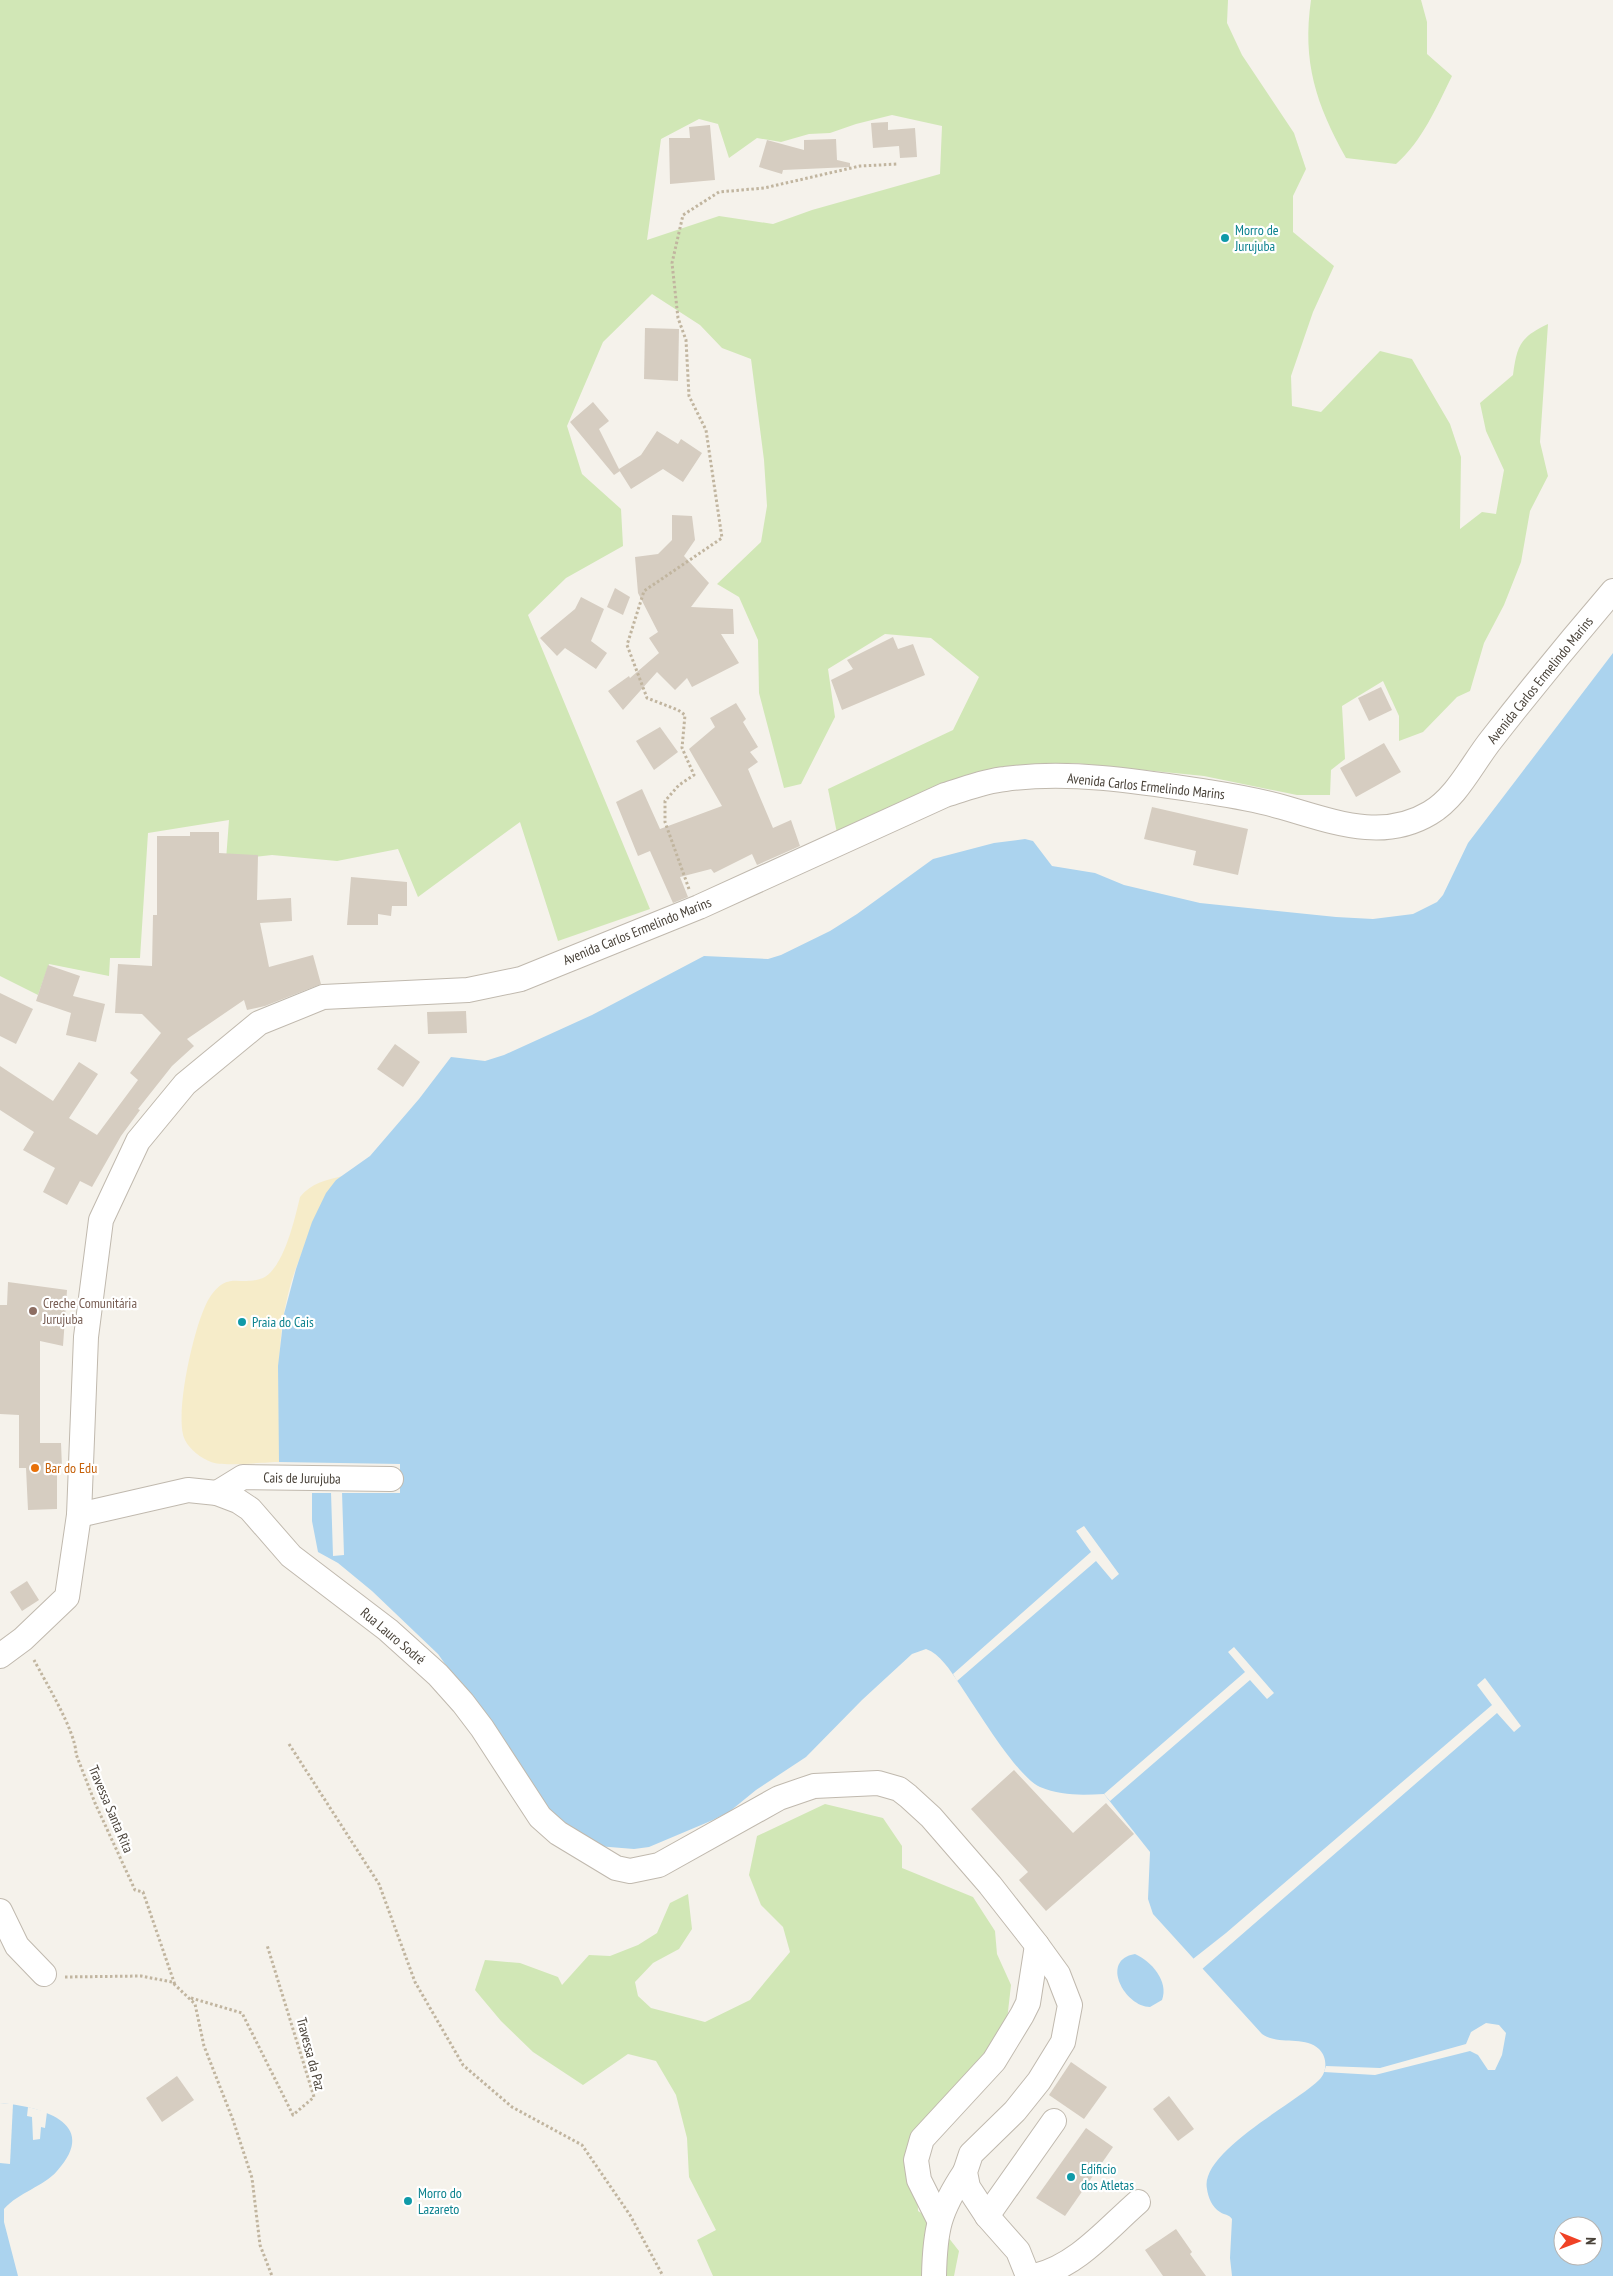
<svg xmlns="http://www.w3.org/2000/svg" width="1613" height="2276" viewBox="0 0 1613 2276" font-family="'PT Sans Narrow',sans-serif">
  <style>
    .green { fill: #d1e7b6; fill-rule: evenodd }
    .sand { fill: #f6ecc9 }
    .water { fill: #abd3ee; fill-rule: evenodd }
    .pier { fill: #f5f2eb }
    .building { fill: #d6cdc1 }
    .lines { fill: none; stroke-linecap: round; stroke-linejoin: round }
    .minor-casing { stroke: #c0b9ae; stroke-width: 26 }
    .path { stroke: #c1b59f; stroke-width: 3; stroke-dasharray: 2.5 2.5; stroke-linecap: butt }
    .minor { stroke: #fff; stroke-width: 24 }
    .culture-dot { fill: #0f9aa8; stroke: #fff; stroke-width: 2 }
    .education-dot { fill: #8d6e63; stroke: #fff; stroke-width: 2 }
    .food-dot { fill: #e8710a; stroke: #fff; stroke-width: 2 }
    .labels { text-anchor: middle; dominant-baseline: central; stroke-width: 4.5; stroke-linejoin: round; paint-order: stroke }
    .culture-label { font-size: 14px; fill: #0d838f; stroke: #fff; text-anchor: start }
    .street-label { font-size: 14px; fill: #494239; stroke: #fff }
    .education-label { font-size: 14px; fill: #785e54; stroke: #fff; text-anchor: start }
    .food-label { font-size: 14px; fill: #c56008; stroke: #fff; text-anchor: start }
  </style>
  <rect width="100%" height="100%" fill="#f5f2eb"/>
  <g class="green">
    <path d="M 0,0 L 1228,0 L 1227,23 L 1242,55 L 1294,133 L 1306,169 L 1293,196 L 1293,232 L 1334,266 L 1313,312 L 1291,376 L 1292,406 L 1321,412 L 1380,351 L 1412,359 L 1450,424 L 1461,457 L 1460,529 L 1482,512 L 1496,514 L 1504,470 L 1486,431 L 1480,403 L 1513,375 C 1517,346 1520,337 1548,324 L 1540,442 L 1548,476 L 1530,511 L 1521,562 L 1504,605 L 1484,643 L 1470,691 L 1457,697 L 1423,732 L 1399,741 L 1399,716 L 1383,681 L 1342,706 L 1345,759 L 1331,770 L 1330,795 L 1297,795 L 1204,776 L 1074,763 L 993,772 L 838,838 L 828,789 L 953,730 L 979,677 L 931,638 L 885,634 L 828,669 L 835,717 L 801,784 L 784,788 L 759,693 L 758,640 L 739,597 L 717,584 L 761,542 L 767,506 L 764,460 L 751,359 L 722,348 L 700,325 L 652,294 L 603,342 L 567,426 L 582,474 L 621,509 L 623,546 L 566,578 L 528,615 L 650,909 L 558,941 L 520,822 L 418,897 L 398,849 L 337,861 L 272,855 L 226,860 L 229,820 L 148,833 L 140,958 L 110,958 L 109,976 L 49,964 L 38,995 L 0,976 ZM 892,115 L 942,126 L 940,174 L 812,210 L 773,224 L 719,216 L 647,240 L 661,139 L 699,119 L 718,124 L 729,158 L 757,138 L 781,142 L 809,134 L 830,133 L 856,124 Z"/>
    <path d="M 1311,0 L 1421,0 L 1427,22 L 1427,54 L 1452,76 C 1436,108 1423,140 1396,164 L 1346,158 C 1316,104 1302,62 1311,0 Z"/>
    <polygon points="825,1804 883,1818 902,1846 902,1868 973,1897 995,1931 997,1954 1011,1985 1006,2029 916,2164 918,2211 937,2223 959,2251 954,2276 713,2276 697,2240 716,2230 689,2177 687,2138 676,2095 656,2061 628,2054 583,2085 533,2052 501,2021 475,1990 485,1960 520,1963 558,1977 562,1985 589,1955 610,1956 638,1945 657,1933 670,1903 688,1894 692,1929 679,1949 653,1963 635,1982 638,1996 651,2008 705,2022 750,2000 790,1952 783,1927 761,1905 749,1875 757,1836"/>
  </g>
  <path class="sand" d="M 343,1176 L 336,1180 C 323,1209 307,1238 296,1268 C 273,1330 280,1397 279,1462 C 264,1462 223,1467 211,1462 C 201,1458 190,1450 185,1440 C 173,1417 195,1319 210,1297 C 228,1270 240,1287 263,1278 C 284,1268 295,1218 300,1197 C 311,1183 326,1180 343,1176 Z"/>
  <g class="water">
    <path d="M 1613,653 L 1613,2276 L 1232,2276 L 1230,2258 L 1232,2219 C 1229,2214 1224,2215 1220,2212 C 1212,2207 1208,2197 1207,2189 C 1199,2152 1296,2103 1319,2080 C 1327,2072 1328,2058 1319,2049 C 1304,2035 1279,2046 1262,2034 L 1153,1914 L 1148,1899 L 1150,1852 L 1104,1794 C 1082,1795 1061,1796 1040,1787 C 1016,1776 975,1706 958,1682 C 950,1670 940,1654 926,1649 L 912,1654 L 862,1700 L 806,1757 L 756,1790 L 729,1812 L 713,1820 L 649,1847 L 634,1849 L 585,1845 L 566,1834 L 438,1654 L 372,1591 L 338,1563 L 318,1552 L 312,1521 L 312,1493 L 400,1493 L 400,1464 L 279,1462 L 278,1366 L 284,1314 L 296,1269 L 312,1222 L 326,1193 L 336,1180 L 370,1156 L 419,1099 L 451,1057 L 485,1061 L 504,1055 L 592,1015 L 704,956 L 768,959 L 781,955 L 830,931 L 857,914 L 933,859 L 994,843 L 1025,839 L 1033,841 L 1052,866 L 1095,873 L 1124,885 L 1200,903 L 1336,917 L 1373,919 L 1413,914 L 1437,902 L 1443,895 L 1468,843 ZM 1563,2226 L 1593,2226 L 1593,2256 L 1563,2256 Z"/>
    <path d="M 1135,1954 C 1151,1961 1169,1981 1162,2000 L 1150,2007 C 1125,2007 1099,1960 1135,1954 Z"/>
    <path d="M 0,2103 C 38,2106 102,2122 57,2171 C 43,2187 19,2192 4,2209 L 4,2222 L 18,2276 L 0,2276 Z"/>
  </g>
  <g class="pier">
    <polygon points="362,1466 400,1466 399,1492 342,1492 344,1555 333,1556 331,1492 310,1492 398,1491 397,1466"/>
    <polygon points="1084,1526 1119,1574 1112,1580 1096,1561 957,1681 953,1674 1091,1552 1076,1531"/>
    <polygon points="1234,1647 1274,1693 1267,1699 1250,1680 1110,1801 1104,1794 1245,1672 1228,1652"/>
    <polygon points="1485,1678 1521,1726 1514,1732 1497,1713 1201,1970 1193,1959 1226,1933 1492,1705 1477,1685"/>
    <polygon points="1486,2023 1499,2025 1506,2033 1502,2055 1495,2070 1488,2070 1478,2055 1470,2051 1375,2075 1324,2072 1326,2066 1380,2068 1466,2044 1471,2032"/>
    <polygon points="0,2103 13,2104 10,2164 0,2163"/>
    <polygon points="28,2107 47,2112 45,2128 41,2127 40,2139 33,2140 32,2117 27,2116"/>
  </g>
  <g class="building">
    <polygon points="888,122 888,130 915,128 917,157 900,158 899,146 873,148 871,123"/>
    <polygon points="710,125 715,180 670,184 669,138 690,138 689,127"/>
    <polygon points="836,139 837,160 850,163 850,167 783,170 782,174 759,167 767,140 804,150 804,140"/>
    <polygon points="645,328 679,329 678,381 644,379"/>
    <polygon points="593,402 609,421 599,429 619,469 641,455 657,431 678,444 681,439 702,453 683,482 663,469 631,489 619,470 620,471 614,475 570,422"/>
    <polygon points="672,515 692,516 695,540 684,556 709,583 691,607 733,609 734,634 721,634 739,663 692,687 687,678 675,690 657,672 623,710 608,691 629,676 630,678 659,653 649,638 658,632 638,593 635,557 658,554 672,540"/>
    <polygon points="615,588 630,597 623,615 607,607"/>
    <polygon points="581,597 604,609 591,641 607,653 596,669 565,648 557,656 540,638 575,609"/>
    <polygon points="893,637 898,649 913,644 925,675 842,710 831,680 853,669 847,660"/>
    <polygon points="1381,687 1392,710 1369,721 1358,698"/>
    <polygon points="736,703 746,719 743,722 758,747 750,752 758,762 748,769 773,828 791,820 800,846 757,865 752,854 714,873 711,869 680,877 688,897 673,903 650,851 638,856 616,802 642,789 660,829 722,806 689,749 715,727 710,718"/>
    <polygon points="660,727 678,752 654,770 636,741"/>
    <polygon points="1384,743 1401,772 1356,797 1340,768"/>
    <polygon points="1152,807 1248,829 1238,875 1193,865 1196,851 1144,839"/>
    <polygon points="190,832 219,832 219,853 258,855 257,900 291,898 292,921 260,923 269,967 313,955 321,984 265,1006 247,1010 244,1000 187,1039 194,1046 172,1066 138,1109 140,1110 121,1136 92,1187 80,1181 67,1205 43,1192 55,1168 23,1150 34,1132 0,1110 0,1066 53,1101 79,1062 98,1074 69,1118 97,1135 138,1080 130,1073 161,1033 142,1014 115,1013 118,964 152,966 153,915 157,915 157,836 190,836"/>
    <polygon points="351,877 407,882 407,906 392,906 391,916 378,914 378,925 347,925"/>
    <polygon points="48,965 80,976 73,996 105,1004 96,1042 66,1035 71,1013 36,1001"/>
    <polygon points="0,993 33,1009 16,1044 0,1036"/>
    <polygon points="466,1011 467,1033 428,1034 427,1012"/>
    <polygon points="395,1044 420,1062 403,1087 377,1069"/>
    <polygon points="8,1282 67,1290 63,1346 40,1341 40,1443 61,1443 62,1468 57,1468 57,1509 28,1510 26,1468 19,1468 19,1415 0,1414 0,1305 7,1305"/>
    <polygon points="27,1581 39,1600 22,1611 10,1592"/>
    <polygon points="1014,1770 1073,1833 1106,1803 1134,1834 1046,1911 1019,1880 1028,1872 971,1809"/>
    <polygon points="1071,2062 1107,2087 1084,2119 1049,2095"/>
    <polygon points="177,2076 194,2100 162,2122 146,2098"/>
    <polygon points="1169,2096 1194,2129 1178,2141 1153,2109"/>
    <polygon points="1086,2128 1113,2147 1065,2216 1036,2198"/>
    <polygon points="1176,2229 1192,2252 1190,2254 1206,2276 1163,2276 1145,2250"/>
  </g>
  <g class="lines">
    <g class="minor-casing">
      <g id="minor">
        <polyline points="217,1493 243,1477 391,1479"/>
        <polyline points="79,1515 188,1490 217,1493 238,1501 250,1509 291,1556 388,1630 438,1675 463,1703 482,1728 540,1817 558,1833 616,1868 630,1871 659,1865 779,1798 814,1786 878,1783 899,1789 908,1796 931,1817 990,1885 1037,1945 1058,1974 1070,2005 1063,2042 1039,2081 1015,2111 971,2154 965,2172 968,2187 987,2216 1018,2251 1028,2276"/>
        <path d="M 0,1656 L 23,1639 L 67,1597 L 79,1515 L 86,1337 L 101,1220 L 138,1141 L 185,1084 L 259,1023 L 323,997 L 468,990 L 521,979 L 699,907 L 945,795 C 965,789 984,781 1005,779 C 1072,770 1143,782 1209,792 C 1234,796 1258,800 1282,807 C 1332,821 1382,842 1430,813 C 1457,797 1472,764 1491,740 C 1530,690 1571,640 1613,591"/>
        <polyline points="0,1911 17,1946 44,1974"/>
        <polyline points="987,2216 1054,2121"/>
        <polyline points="939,2220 919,2180 916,2160 922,2139 994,2061 1022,2015 1028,2003 1037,1945"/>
        <path d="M 934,2276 C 935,2229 939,2211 965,2172"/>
        <path d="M 1035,2276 C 1077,2266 1107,2229 1138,2202"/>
      </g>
    </g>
    <g class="path">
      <polyline points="689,889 665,822 665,801 679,785 694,775 682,748 685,715 678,710 647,698 627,645 644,591 722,538 706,430 689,396 686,340 678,318 672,263 683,215 719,192 764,188 860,166 898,164"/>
      <path d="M 34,1660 C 45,1681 76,1732 76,1754 L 95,1803 L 135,1890 L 143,1892 L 175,1985"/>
      <polyline points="289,1744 379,1884 415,1982 463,2065 512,2107 582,2145 630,2215 663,2276"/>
      <polyline points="65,1977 141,1976 172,1982 195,2004 204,2046 233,2120 252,2178 260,2245 272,2276"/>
      <polyline points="191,1998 242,2013 293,2115 314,2097 267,1945"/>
    </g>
    <use href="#minor" class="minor"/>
  </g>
  <g class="culture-dot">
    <circle cx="1225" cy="238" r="5"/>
    <circle cx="242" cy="1322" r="5"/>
    <circle cx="1071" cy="2177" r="5"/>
    <circle cx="408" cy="2201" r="5"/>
  </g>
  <circle class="education-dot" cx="33" cy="1311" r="5"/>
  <circle class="food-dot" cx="35" cy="1468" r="5"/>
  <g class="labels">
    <g class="culture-label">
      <text x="1235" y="230">Morro de<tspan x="1235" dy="16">Jurujuba</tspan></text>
      <text x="252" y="1322">Praia do Cais</text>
      <text x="1081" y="2169">Edificio<tspan x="1081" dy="16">dos Atletas</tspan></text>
      <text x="418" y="2193">Morro do<tspan x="418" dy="16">Lazareto</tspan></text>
    </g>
    <g class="street-label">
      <text transform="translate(1540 680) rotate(-51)">Avenida Carlos Ermelindo Marins</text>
      <text transform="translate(1146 786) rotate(6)">Avenida Carlos Ermelindo Marins</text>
      <text transform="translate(637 931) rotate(-22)">Avenida Carlos Ermelindo Marins</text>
      <text transform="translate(302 1478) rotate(1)">Cais de Jurujuba</text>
      <text transform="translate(393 1636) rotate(40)">Rua Lauro Sodré</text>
      <text transform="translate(111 1809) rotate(67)">Travessa Santa Rita</text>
      <text transform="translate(311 2054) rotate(75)">Travessa da Paz</text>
    </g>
    <g class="education-label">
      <text x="43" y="1303">Creche Comunitária<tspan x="43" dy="16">Jurujuba</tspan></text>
    </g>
    <g class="food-label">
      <text x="45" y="1468">Bar do Edu</text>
    </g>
  </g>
  <g transform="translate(1578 2241) rotate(91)"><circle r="24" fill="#ffffff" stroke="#b6b3b0"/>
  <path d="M0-4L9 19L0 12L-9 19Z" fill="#f04226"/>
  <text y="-8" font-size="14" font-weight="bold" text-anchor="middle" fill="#494239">N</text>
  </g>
</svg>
